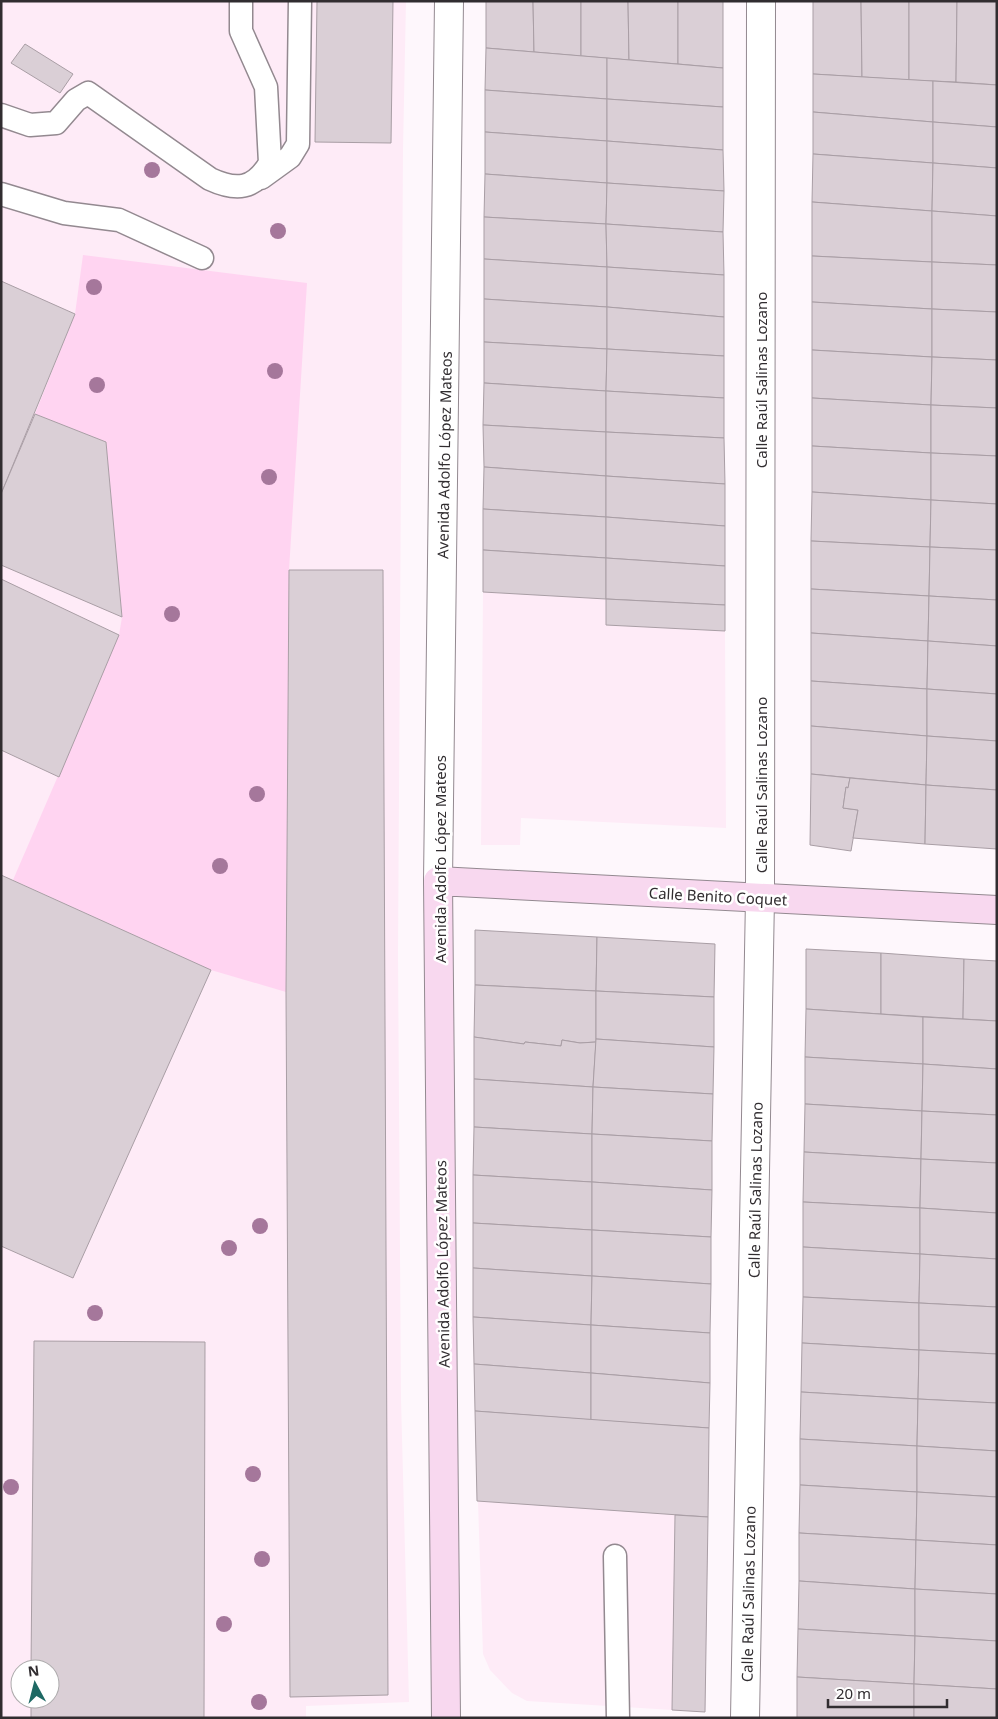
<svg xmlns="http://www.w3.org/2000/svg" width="998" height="1719" viewBox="0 0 998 1719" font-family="'Noto Sans',sans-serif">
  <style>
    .built { fill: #feebf7; fill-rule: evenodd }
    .green { fill: #ffd4f1 }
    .building { fill: #dacfd6; stroke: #a99ea5 }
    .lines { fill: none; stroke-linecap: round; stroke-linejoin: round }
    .lane-casing { stroke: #938990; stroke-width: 25 }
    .street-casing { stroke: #938990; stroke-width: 30 }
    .secondary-casing { stroke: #938990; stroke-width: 30 }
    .lane { stroke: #fff; stroke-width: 22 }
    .street { stroke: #fff; stroke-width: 28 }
    .secondary { stroke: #f8d8ef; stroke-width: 28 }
    .tree { fill: #a5779b }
    .labels { text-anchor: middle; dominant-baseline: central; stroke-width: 5; stroke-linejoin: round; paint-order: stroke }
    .street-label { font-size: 15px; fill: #312d30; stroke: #fff }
  </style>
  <rect width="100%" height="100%" fill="#fef7fc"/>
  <g class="built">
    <path d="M 1,1 L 406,1 L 403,149 L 398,955 L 401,1399 L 409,1702 L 306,1706 L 306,1718 L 1,1718 ZM 20,1669 L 50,1669 L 50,1699 L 20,1699 Z"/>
    <polygon points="483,592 606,599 606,625 725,631 726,828 521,818 520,845 481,845"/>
    <polygon points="475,1411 709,1428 705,1712 527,1701 512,1693 490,1670 483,1654"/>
  </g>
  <polygon class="green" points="83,255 307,283 289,570 286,992 211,970 13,880 119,635 122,617 106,442 35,414 75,314"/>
  <g class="building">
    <polygon points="317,1 393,1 391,143 315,142"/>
    <polygon points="486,1 533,1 534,52 486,48"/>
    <polygon points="533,1 581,1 581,56 534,52"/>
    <polygon points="581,1 628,1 629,60 581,56"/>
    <polygon points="628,1 678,1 678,64 629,60"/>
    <polygon points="678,1 723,1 723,68 678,64"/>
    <polygon points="813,1 861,1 862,77 813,74"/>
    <polygon points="861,1 909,1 909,80 862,77"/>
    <polygon points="909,1 957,1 956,82 909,80"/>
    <polygon points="957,1 997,1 997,85 956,82"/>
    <polygon points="25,44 73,74 60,93 11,63"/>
    <polygon points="486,48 607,58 607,99 485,90"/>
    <polygon points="607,58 723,68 723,107 607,99"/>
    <polygon points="813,74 933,81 933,122 813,112"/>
    <polygon points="933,81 997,85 997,127 933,122"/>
    <polygon points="485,90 607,99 607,141 485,132"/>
    <polygon points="607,99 723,107 723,150 607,141"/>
    <polygon points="813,112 933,122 933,163 813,154"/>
    <polygon points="933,122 997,127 997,168 933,163"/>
    <polygon points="485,132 607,141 607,183 485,174"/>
    <polygon points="607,141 723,150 724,191 607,183"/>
    <polygon points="813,154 933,163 932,211 812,202"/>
    <polygon points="933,163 997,168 997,216 932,211"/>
    <polygon points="485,174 607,183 606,224 484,217"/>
    <polygon points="607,183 724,191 723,232 606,224"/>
    <polygon points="812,202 932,211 932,262 812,256"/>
    <polygon points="932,211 997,216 997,265 932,262"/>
    <polygon points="484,217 606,224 607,267 484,259"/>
    <polygon points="606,224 723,232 724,275 607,267"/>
    <polygon points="812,256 932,262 932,309 812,302"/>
    <polygon points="484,259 607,267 607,307 484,299"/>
    <polygon points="932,262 997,265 997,312 932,309"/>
    <polygon points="607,267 724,275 724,317 607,307"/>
    <polygon points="1,281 75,314 1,494"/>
    <polygon points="484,299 607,307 607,349 484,342"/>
    <polygon points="812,302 932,309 932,357 812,350"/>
    <polygon points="607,307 724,317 724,356 607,349"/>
    <polygon points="932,309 997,312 997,360 932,357"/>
    <polygon points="484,342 607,349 606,391 484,383"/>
    <polygon points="607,349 724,356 724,398 606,391"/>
    <polygon points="812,350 932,357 931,405 812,398"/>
    <polygon points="932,357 997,360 997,408 931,405"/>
    <polygon points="484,383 606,391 606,432 483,425"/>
    <polygon points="606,391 724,398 724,438 606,432"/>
    <polygon points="812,398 931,405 931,453 812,446"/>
    <polygon points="931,405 997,408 997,456 931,453"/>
    <polygon points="35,414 106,442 122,617 1,565 1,494"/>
    <polygon points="483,425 606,432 606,476 484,467"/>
    <polygon points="606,432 724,438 725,484 606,476"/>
    <polygon points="812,446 931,453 931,500 812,492"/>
    <polygon points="931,453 997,456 997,504 931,500"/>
    <polygon points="484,467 606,476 606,517 483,509"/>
    <polygon points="606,476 725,484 725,526 606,517"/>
    <polygon points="812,492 931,500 930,547 811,541"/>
    <polygon points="931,500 997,504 997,550 930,547"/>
    <polygon points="483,509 606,517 606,558 483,550"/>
    <polygon points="606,517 725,526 725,566 606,558"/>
    <polygon points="811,541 930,547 929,596 811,589"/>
    <polygon points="930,547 997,550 997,600 929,596"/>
    <polygon points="483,550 606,558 606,599 483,592"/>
    <polygon points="606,558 725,566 725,605 606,599"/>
    <polygon points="289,570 383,570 388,1695 290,1697 286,992"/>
    <polygon points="1,579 119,635 59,777 1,750"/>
    <polygon points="811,589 929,596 928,641 811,633"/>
    <polygon points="929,596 997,600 997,646 928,641"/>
    <polygon points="606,599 725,605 725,631 606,625"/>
    <polygon points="811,633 928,641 927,689 811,681"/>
    <polygon points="928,641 997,646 997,694 927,689"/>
    <polygon points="811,681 927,689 927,736 811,726"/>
    <polygon points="927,689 997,694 997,741 927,736"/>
    <polygon points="811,726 927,736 926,785 811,774"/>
    <polygon points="927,736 997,741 997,790 926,785"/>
    <polygon points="811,774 850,778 848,788 846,787 843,808 858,810 851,851 810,845"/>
    <polygon points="850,778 926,785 925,844 853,838 858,810 843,808 846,787 848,788"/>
    <polygon points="926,785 997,790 997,849 925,844"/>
    <polygon points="1,875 211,970 73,1278 1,1246"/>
    <polygon points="475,930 597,937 596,991 475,985"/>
    <polygon points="597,937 715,944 714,997 596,991"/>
    <polygon points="806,949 881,953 881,1014 806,1009"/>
    <polygon points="881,953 964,959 963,1019 881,1014"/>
    <polygon points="964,959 997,961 997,1021 963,1019"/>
    <polygon points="475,985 596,991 596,1042 580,1043 562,1040 561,1046 525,1042 524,1044 474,1037"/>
    <polygon points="596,991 714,997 714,1047 596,1039"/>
    <polygon points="806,1009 923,1017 923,1064 805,1057"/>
    <polygon points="923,1017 997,1021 997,1069 923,1064"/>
    <polygon points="474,1037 524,1044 525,1042 561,1046 562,1040 580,1043 596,1042 593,1087 474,1079"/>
    <polygon points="596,1039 714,1047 713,1094 593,1087"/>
    <polygon points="805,1057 923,1064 922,1111 805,1104"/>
    <polygon points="923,1064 997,1069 997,1115 922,1111"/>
    <polygon points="474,1079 593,1087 592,1134 474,1127"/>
    <polygon points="593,1087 713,1094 712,1141 592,1134"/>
    <polygon points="805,1104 922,1111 921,1159 804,1152"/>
    <polygon points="922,1111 997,1115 997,1163 921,1159"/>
    <polygon points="474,1127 592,1134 592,1182 473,1175"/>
    <polygon points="592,1134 712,1141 712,1190 592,1182"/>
    <polygon points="804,1152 921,1159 920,1208 803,1202"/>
    <polygon points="921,1159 997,1163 997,1213 920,1208"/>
    <polygon points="473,1175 592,1182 592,1230 473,1223"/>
    <polygon points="592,1182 712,1190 711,1237 592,1230"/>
    <polygon points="803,1202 920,1208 920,1254 803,1247"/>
    <polygon points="920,1208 997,1213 997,1259 920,1254"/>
    <polygon points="473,1223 592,1230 592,1276 473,1268"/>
    <polygon points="592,1230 711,1237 711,1284 592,1276"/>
    <polygon points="803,1247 920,1254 919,1303 803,1297"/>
    <polygon points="920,1254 997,1259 997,1307 919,1303"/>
    <polygon points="473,1268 592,1276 591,1325 473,1317"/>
    <polygon points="592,1276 711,1284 710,1333 591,1325"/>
    <polygon points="803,1297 919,1303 919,1350 802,1343"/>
    <polygon points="919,1303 997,1307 997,1354 919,1350"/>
    <polygon points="473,1317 591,1325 591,1373 474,1364"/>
    <polygon points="591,1325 710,1333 710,1383 591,1373"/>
    <polygon points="34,1341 205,1342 204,1718 31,1718 31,1699 50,1699 50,1669 31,1669"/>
    <polygon points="802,1343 919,1350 918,1399 801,1392"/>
    <polygon points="919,1350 997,1354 997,1403 918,1399"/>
    <polygon points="474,1364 591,1373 591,1420 475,1411"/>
    <polygon points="591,1373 710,1383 709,1428 591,1420"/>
    <polygon points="801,1392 918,1399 917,1446 800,1439"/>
    <polygon points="918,1399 997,1403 997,1451 917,1446"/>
    <polygon points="475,1411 709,1428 708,1517 477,1501"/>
    <polygon points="800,1439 917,1446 917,1492 800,1485"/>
    <polygon points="917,1446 997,1451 997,1497 917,1492"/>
    <polygon points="800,1485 917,1492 916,1540 799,1533"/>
    <polygon points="917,1492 997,1497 997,1545 916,1540"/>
    <polygon points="675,1515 708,1517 705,1712 672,1710"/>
    <polygon points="799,1533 916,1540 915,1589 799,1581"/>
    <polygon points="916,1540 997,1545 997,1594 915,1589"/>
    <polygon points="799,1581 915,1589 915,1636 798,1629"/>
    <polygon points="915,1589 997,1594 997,1641 915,1636"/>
    <polygon points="798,1629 915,1636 914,1684 797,1677"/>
    <polygon points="915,1636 997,1641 997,1689 914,1684"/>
    <polygon points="797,1677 914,1684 914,1718 797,1718"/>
    <polygon points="914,1684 997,1689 997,1718 914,1718"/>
  </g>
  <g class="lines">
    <g class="lane-casing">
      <g id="lane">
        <path d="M 1,115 L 30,125 L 56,123 L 76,100 L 88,93 L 210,179 C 236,191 254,190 270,163 L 266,87 L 241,31 L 241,1"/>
        <polyline points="261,178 290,157 298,144 300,1"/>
        <polyline points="1,194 64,213 119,220 202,258"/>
        <polyline points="615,1556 618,1718"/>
      </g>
    </g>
    <g class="street-casing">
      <g id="street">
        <polyline points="438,881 449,1"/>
        <polyline points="745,1718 760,898 761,1"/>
      </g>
    </g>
    <g class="secondary-casing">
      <polyline id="secondary" points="446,1718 438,881 997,910"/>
    </g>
    <use href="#lane" class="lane"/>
    <use href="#street" class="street"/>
    <use href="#secondary" class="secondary"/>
  </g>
  <g class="tree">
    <circle cx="152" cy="170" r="8"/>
    <circle cx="278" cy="231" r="8"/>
    <circle cx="94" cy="287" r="8"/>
    <circle cx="275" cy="371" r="8"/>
    <circle cx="97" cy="385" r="8"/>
    <circle cx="269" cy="477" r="8"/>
    <circle cx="172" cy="614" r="8"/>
    <circle cx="257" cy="794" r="8"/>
    <circle cx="220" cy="866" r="8"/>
    <circle cx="260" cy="1226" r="8"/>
    <circle cx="229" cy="1248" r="8"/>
    <circle cx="95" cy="1313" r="8"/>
    <circle cx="253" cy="1474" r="8"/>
    <circle cx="11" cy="1487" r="8"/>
    <circle cx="262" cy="1559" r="8"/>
    <circle cx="224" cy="1624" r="8"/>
    <circle cx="259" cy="1702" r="8"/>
  </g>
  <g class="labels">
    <g class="street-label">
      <text transform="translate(761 380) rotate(-90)">Calle Raúl Salinas Lozano</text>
      <text transform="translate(444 455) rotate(-89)">Avenida Adolfo López Mateos</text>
      <text transform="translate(761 785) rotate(-90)">Calle Raúl Salinas Lozano</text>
      <text transform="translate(440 859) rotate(-90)">Avenida Adolfo López Mateos</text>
      <text transform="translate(718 896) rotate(3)">Calle Benito Coquet</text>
      <text transform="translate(755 1190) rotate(-89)">Calle Raúl Salinas Lozano</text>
      <text transform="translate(442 1264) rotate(-91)">Avenida Adolfo López Mateos</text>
      <text transform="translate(748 1594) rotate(-89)">Calle Raúl Salinas Lozano</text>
    </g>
  </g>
  <rect width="998" height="1719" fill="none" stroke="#312d30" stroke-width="5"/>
  <g transform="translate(35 1684) rotate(353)"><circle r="24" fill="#ffffff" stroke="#adabac"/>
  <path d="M0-4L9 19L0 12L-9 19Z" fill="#1e6964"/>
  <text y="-8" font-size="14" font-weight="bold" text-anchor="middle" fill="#312d30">N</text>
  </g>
  <path d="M828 1699v8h119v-8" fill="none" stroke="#312d30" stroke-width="2.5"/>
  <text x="836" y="1699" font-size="15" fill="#312d30" stroke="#ffffff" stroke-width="4" paint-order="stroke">20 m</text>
</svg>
